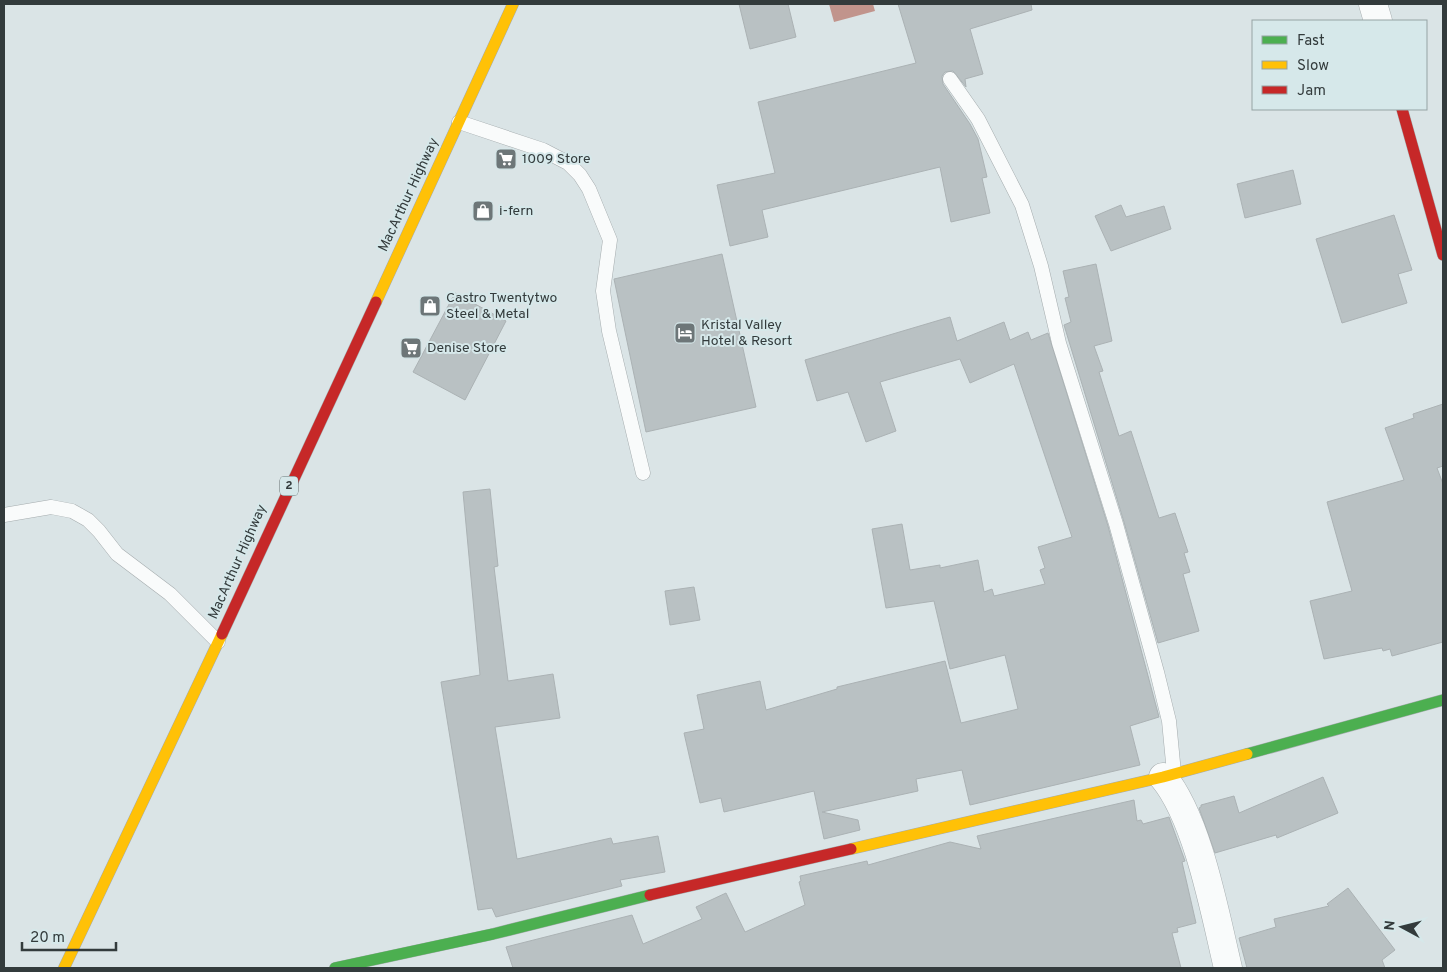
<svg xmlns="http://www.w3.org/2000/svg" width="1447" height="972" font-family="Overpass,sans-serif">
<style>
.water{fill:#c1948c}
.building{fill:#b9c1c3;stroke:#abb2b4}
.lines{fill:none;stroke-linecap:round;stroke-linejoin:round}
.lane-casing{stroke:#a5acae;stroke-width:15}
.street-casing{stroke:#a5acae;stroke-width:29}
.fast-casing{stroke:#a5acae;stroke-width:12}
.slow-casing{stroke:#a5acae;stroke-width:12}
.jam-casing{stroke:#a5acae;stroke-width:12}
.lane{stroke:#f9fbfb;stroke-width:14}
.street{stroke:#f9fbfb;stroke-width:28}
.fast{stroke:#4caf50;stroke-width:11}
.slow{stroke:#ffc107;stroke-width:11}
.jam{stroke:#c62828;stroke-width:11}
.labels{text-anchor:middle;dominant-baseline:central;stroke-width:4;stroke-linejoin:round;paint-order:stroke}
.shield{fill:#d6e8ea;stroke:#646f70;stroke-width:1}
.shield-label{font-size:12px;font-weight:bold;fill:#333b3c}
.poi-label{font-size:14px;fill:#333b3c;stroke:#d6e8ea;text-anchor:start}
.street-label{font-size:14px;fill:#333b3c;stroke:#d6e8ea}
</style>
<rect width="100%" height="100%" fill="#dae4e6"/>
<path class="water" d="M829,4H873L875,11L834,22Z"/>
<path class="building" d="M739,4H788L796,37L750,49Z
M898,4H1031L1032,10L970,29L983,74L965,79L966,87L953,71L945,72L942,76L943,84L970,124L978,139L987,177L982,178L990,213L951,222L940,167L762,210L768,237L730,246L717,185L775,173L758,102L916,63Z
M1293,170L1301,204L1245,218L1237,184Z
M1121,205L1126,217L1164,206L1171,229L1111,251L1095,216Z
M1394,215L1412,270L1398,274L1407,303L1342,323L1316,239Z
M722,254L756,407L646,432L614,279Z
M1096,264L1112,341L1094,346L1103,371L1099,372L1119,436L1131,431L1159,518L1175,513L1188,552L1184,553L1190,572L1183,574L1199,631L1158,643L1124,522L1064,325L1071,322L1065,298L1069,297L1063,271Z
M455,293L506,321L465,400L413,372Z
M950,317L957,341L1004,322L1010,340L1028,332L1031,340L1048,333L1108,526L1159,717L1130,726L1140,765L970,805L962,770L916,779L918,791L822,812L858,820L860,830L824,839L814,791L724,812L721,798L700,803L684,733L704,729L697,695L760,681L766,710L837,689V687L945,661L961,723L1018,709L1005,655L950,669L934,601L886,608L872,529L902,524L910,570L940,565V568L978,560L984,592L992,589L994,596L1045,584L1040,570L1045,568L1038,547L1072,537L1014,364L970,383L960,359L880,382L896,431L866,442L848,392L817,401L805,360Z
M1443,404V466L1437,468L1443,484V642L1392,656L1390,649L1383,651L1382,648L1324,659L1310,601L1352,591L1327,502L1404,480L1385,428L1414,418L1413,414Z
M490,489L498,566L494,567L508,681L553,674L560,718L495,727L517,859L611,838L613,844L658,836L665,872L620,880L622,886L496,917L492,908L478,910L441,682L480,675L463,492Z
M694,587L700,620L670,625L665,591Z
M1323,777L1338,813L1277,838L1276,835L1215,853L1199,808L1201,807V805L1234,796L1239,813Z
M1134,800L1137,821L1141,820L1143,824L1169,817L1185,861L1182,862L1196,923L1177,928L1178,932L1172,933L1181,968H513L506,947L632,915L643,944L702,919L696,907L726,893L745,932L805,905L799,882L801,881L800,876L867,861L868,865L950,842L981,849L977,836Z
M1348,888L1395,950L1382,960L1385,968H1247L1239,938L1276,927L1274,919L1329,906L1327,904Z"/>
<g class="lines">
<g class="lane-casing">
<path id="lane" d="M950,79L978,119L1022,205L1041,266L1059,343L1116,524L1157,672L1169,721L1174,773
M459,122L543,150L568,163L580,175L589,189L610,240L603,291L609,331L643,473
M4,515L51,507L72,511L88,520L99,531L117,554L170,594L218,642"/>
</g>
<g class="street-casing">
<path id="street" d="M1373,4L1378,21
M1163,777C1198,819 1215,914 1228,968"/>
</g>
<g class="fast-casing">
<path id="fast" d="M1247,754L1443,700
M335,968L493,934L650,895"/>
</g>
<g class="slow-casing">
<path id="slow" d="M376,302L513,4
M851,849L1163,777L1247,754
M64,968L222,634"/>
</g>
<g class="jam-casing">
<path id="jam" d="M1402,109L1443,255
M222,634L376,302
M650,895L851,849"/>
</g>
<use href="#lane" class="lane"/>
<use href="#street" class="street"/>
<use href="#fast" class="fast"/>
<use href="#slow" class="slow"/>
<use href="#jam" class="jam"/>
</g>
<defs>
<g id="supermarket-square" transform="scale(1.125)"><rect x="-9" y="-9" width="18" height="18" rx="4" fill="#6d7678" stroke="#d6e8ea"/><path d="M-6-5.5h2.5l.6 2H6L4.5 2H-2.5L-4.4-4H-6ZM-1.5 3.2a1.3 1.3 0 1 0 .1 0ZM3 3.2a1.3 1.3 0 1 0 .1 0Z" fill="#fff"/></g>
<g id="shop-square" transform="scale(1.125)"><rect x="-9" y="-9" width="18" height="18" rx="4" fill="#6d7678" stroke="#d6e8ea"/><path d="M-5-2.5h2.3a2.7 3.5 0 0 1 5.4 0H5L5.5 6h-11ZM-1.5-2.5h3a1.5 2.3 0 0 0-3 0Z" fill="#fff"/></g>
<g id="hotel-square" transform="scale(1.125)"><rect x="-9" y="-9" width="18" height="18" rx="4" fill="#6d7678" stroke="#d6e8ea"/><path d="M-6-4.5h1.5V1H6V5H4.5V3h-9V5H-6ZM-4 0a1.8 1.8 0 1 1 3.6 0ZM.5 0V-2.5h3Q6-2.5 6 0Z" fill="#fff"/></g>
</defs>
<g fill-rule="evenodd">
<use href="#supermarket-square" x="506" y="159"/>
<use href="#shop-square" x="483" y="211"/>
<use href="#shop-square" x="430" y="306"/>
<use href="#hotel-square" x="685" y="333"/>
<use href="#supermarket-square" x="411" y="348"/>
</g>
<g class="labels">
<rect class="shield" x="280" y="476.5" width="18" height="19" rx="4"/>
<g class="shield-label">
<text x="289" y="486">2</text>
</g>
<g class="poi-label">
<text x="522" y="159">1009 Store</text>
<text x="499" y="211">i-fern</text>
<text x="446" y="298">Castro Twentytwo<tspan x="446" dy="16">Steel &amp; Metal</tspan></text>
<text x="701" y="325">Kristal Valley<tspan x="701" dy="16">Hotel &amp; Resort</tspan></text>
<text x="427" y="348">Denise Store</text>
</g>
<g class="street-label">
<text transform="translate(409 195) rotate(-65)">MacArthur Highway</text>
<text transform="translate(238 562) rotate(-66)">MacArthur Highway</text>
</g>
</g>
<rect width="1447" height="972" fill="none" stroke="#333b3c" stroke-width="10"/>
<rect x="1252" y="20" width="175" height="90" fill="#d6e8ea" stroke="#95a3a4"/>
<rect x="1262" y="36" width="25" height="8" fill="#4caf50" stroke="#95a3a4"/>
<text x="1297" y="45" font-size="15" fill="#333b3c">Fast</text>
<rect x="1262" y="61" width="25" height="8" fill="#ffc107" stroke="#95a3a4"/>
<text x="1297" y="70" font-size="15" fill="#333b3c">Slow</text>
<rect x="1262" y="86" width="25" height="8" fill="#c62828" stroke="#95a3a4"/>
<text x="1297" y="95" font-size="15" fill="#333b3c">Jam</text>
<g transform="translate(1402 927) rotate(277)" stroke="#d6e8ea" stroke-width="4" paint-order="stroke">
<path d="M0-4L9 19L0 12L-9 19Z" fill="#333b3c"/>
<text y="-8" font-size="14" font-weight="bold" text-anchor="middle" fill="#333b3c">N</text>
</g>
<path d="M22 942v8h94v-8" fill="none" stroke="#333b3c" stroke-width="2.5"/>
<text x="30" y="942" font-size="15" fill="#333b3c" stroke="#d6e8ea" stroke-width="4" paint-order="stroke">20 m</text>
</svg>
